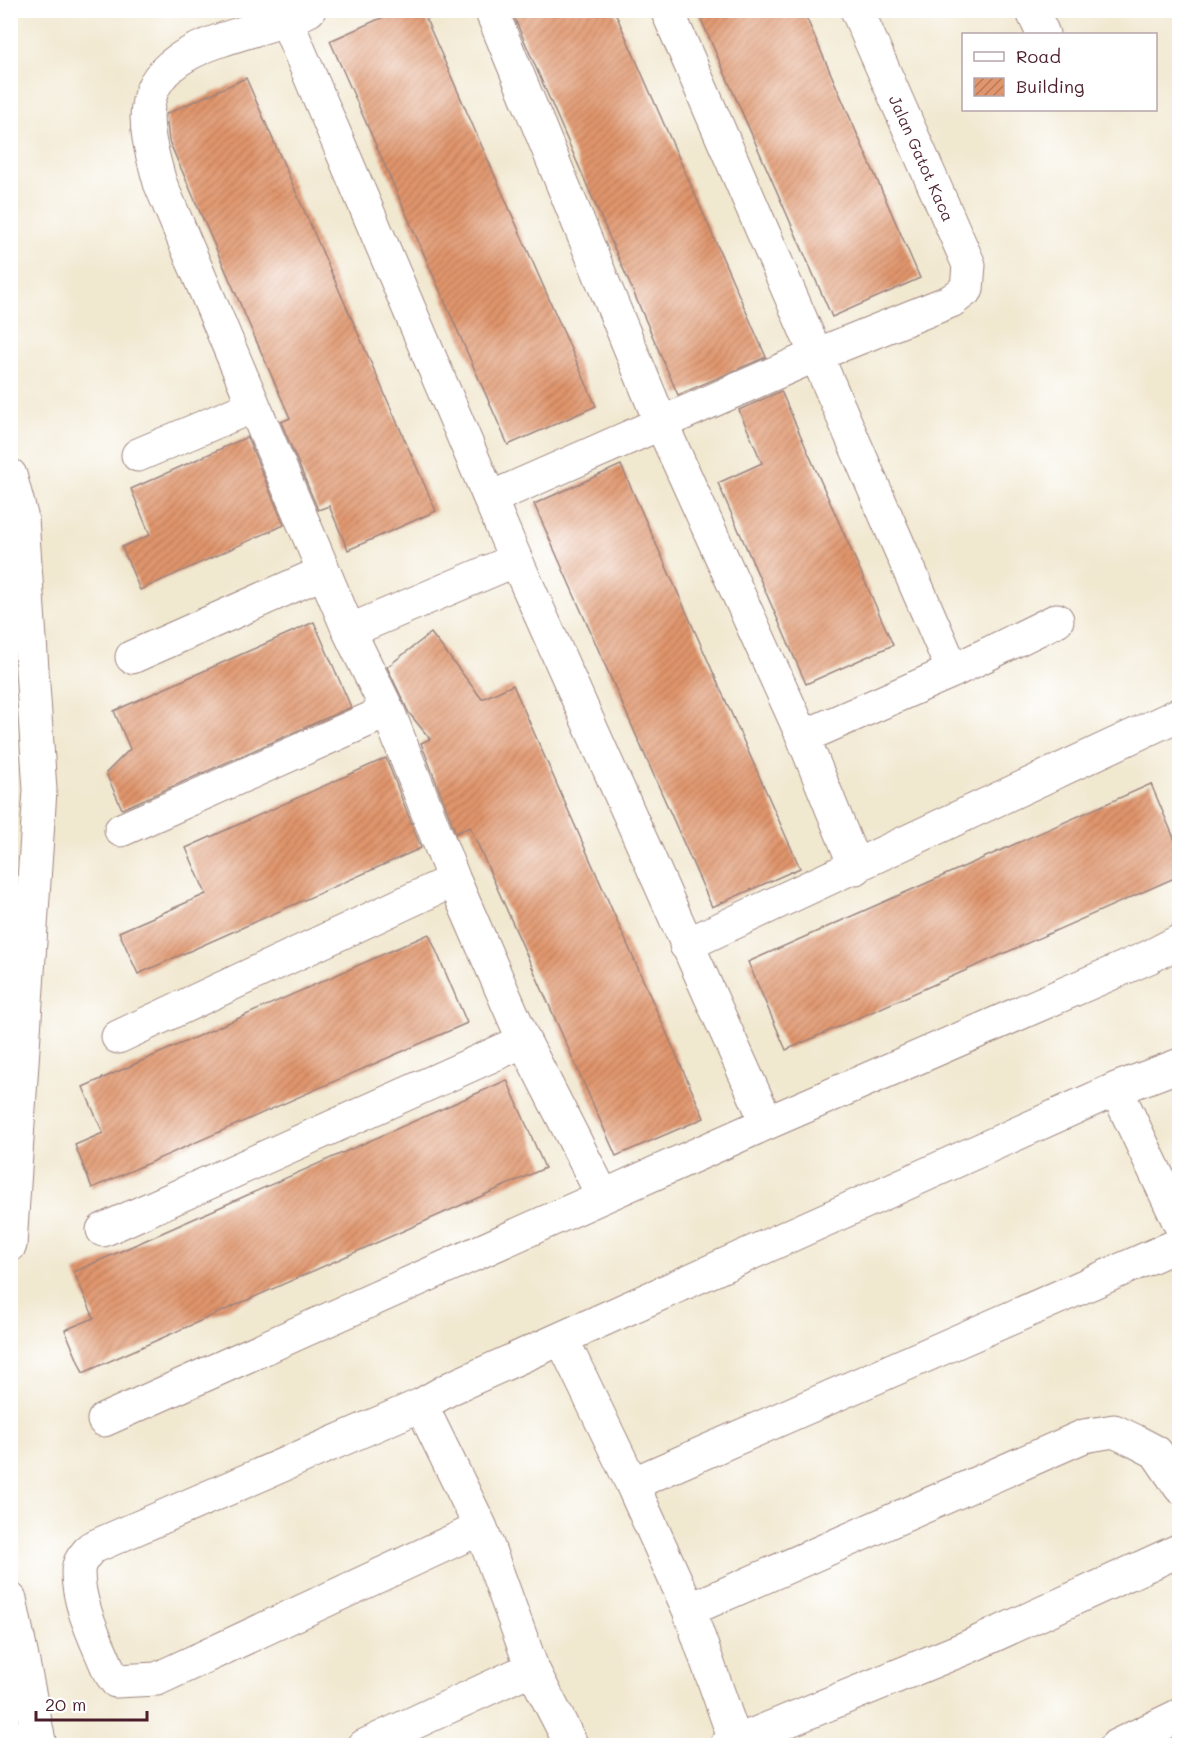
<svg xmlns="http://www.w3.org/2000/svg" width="1190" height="1756" font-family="Mali,sans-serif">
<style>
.building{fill:url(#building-hatch)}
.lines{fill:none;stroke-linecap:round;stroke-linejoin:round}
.minor-casing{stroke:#9e847e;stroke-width:35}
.minor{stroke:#fff;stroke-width:33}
.labels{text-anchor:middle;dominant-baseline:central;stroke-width:4.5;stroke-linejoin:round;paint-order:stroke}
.street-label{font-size:16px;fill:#4a1f2b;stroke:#fff}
</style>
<defs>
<pattern id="building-hatch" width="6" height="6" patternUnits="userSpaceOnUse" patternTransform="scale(1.5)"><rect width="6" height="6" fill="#e0956c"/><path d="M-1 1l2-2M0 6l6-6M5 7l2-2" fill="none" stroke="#b87959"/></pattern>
</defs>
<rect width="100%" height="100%" fill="#fff"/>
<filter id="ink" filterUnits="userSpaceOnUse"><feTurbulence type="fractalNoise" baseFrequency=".0167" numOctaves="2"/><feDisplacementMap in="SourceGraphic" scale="12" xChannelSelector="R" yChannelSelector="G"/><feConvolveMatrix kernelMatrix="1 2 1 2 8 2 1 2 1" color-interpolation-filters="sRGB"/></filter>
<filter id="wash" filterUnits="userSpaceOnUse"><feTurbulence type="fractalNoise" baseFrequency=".008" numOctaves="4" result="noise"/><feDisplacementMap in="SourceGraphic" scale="24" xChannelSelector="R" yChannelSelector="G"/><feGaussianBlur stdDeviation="1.35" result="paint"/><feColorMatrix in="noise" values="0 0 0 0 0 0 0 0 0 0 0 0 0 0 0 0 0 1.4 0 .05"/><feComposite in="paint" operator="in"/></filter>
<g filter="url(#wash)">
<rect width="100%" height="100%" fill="#f1e8d0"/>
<g id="blocks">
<path class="building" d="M399,10H422L596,406L508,445L330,41Z
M511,10H614L766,357L678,395Z
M697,10H803L920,278L832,317Z
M246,78L436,511L348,550L329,506L318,510L281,422L290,418L169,141L166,114Z
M781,391L893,645L806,684L718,483L762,463L739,410Z
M247,437L284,525L140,590L122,547L150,535L131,489Z
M621,465L800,868L712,907L534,504Z
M314,622L351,707L122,809L106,773L130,749L114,711Z
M431,633L482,699L513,685L704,1118L616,1156L470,827L456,833L421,743L430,739L409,713L387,667Z
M386,758L421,848L138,974L119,932L206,894L186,848Z
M1151,784L1179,850V876L786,1050L748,962Z
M429,934L467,1023L92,1188L75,1145L103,1133L83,1087Z
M507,1080L545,1168L83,1373L65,1330L94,1318L74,1272Z"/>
</g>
</g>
<g filter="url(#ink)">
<use href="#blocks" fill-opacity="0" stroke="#9e847e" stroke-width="1.5"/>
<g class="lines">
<g class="minor-casing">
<path id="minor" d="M309,10C259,36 156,40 148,106C144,130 154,160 160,183L349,631L388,711L454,880L524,1041L603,1196
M491,10L661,423L803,737L856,868
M667,10L953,671
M1032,10L1043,34
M287,22L516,560L767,1123
M138,455L253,406
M10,475L22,519L40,790L10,1245
M491,498L816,355L951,301L967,289L969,265L857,10
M349,631L516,560
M132,657L324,572
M803,737L953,671L1057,620
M121,830L388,711
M686,945L1180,714
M118,1037L454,880
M1116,1089L1180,1224
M103,1230L524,1041
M562,1339L632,1484L689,1610L737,1746
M421,1405L91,1548C85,1555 78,1562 78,1572C78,1606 97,1641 109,1671L116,1681L157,1679L481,1528
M104,1420L767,1123L1149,957L1180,941
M632,1484L1180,1244
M10,1599L40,1746
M689,1610L1084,1436L1114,1431L1135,1441L1156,1452L1180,1487
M10,1739L37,1735
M364,1746L532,1668
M572,1746L532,1668L481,1528L421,1405L451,1388L1116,1089L1180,1065
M726,1746L968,1647L1180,1550
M1116,1746L1180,1715"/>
</g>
<use href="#minor" class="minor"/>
</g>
</g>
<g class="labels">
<g class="street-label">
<text transform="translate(922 158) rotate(66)">Jalan Gatot Kaca</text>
</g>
</g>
<rect width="1190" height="1756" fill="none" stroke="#fff" stroke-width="36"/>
<rect x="962" y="33" width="195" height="78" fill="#ffffff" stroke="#b7a5aa" stroke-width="1.5"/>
<rect x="974" y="52" width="30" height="9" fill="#ffffff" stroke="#b7a5aa" stroke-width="1.5"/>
<text x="1016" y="63" font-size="18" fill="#4a1f2b">Road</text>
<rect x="974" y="78" width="30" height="18" fill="url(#building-hatch)" stroke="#b7a5aa" stroke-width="1.5"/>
<text x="1016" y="93" font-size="18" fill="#4a1f2b">Building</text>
<path d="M36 1711v9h111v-9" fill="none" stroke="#4a1f2b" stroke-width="3"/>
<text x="45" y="1711" font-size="18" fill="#4a1f2b" stroke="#ffffff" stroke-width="4.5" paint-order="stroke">20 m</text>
</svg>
